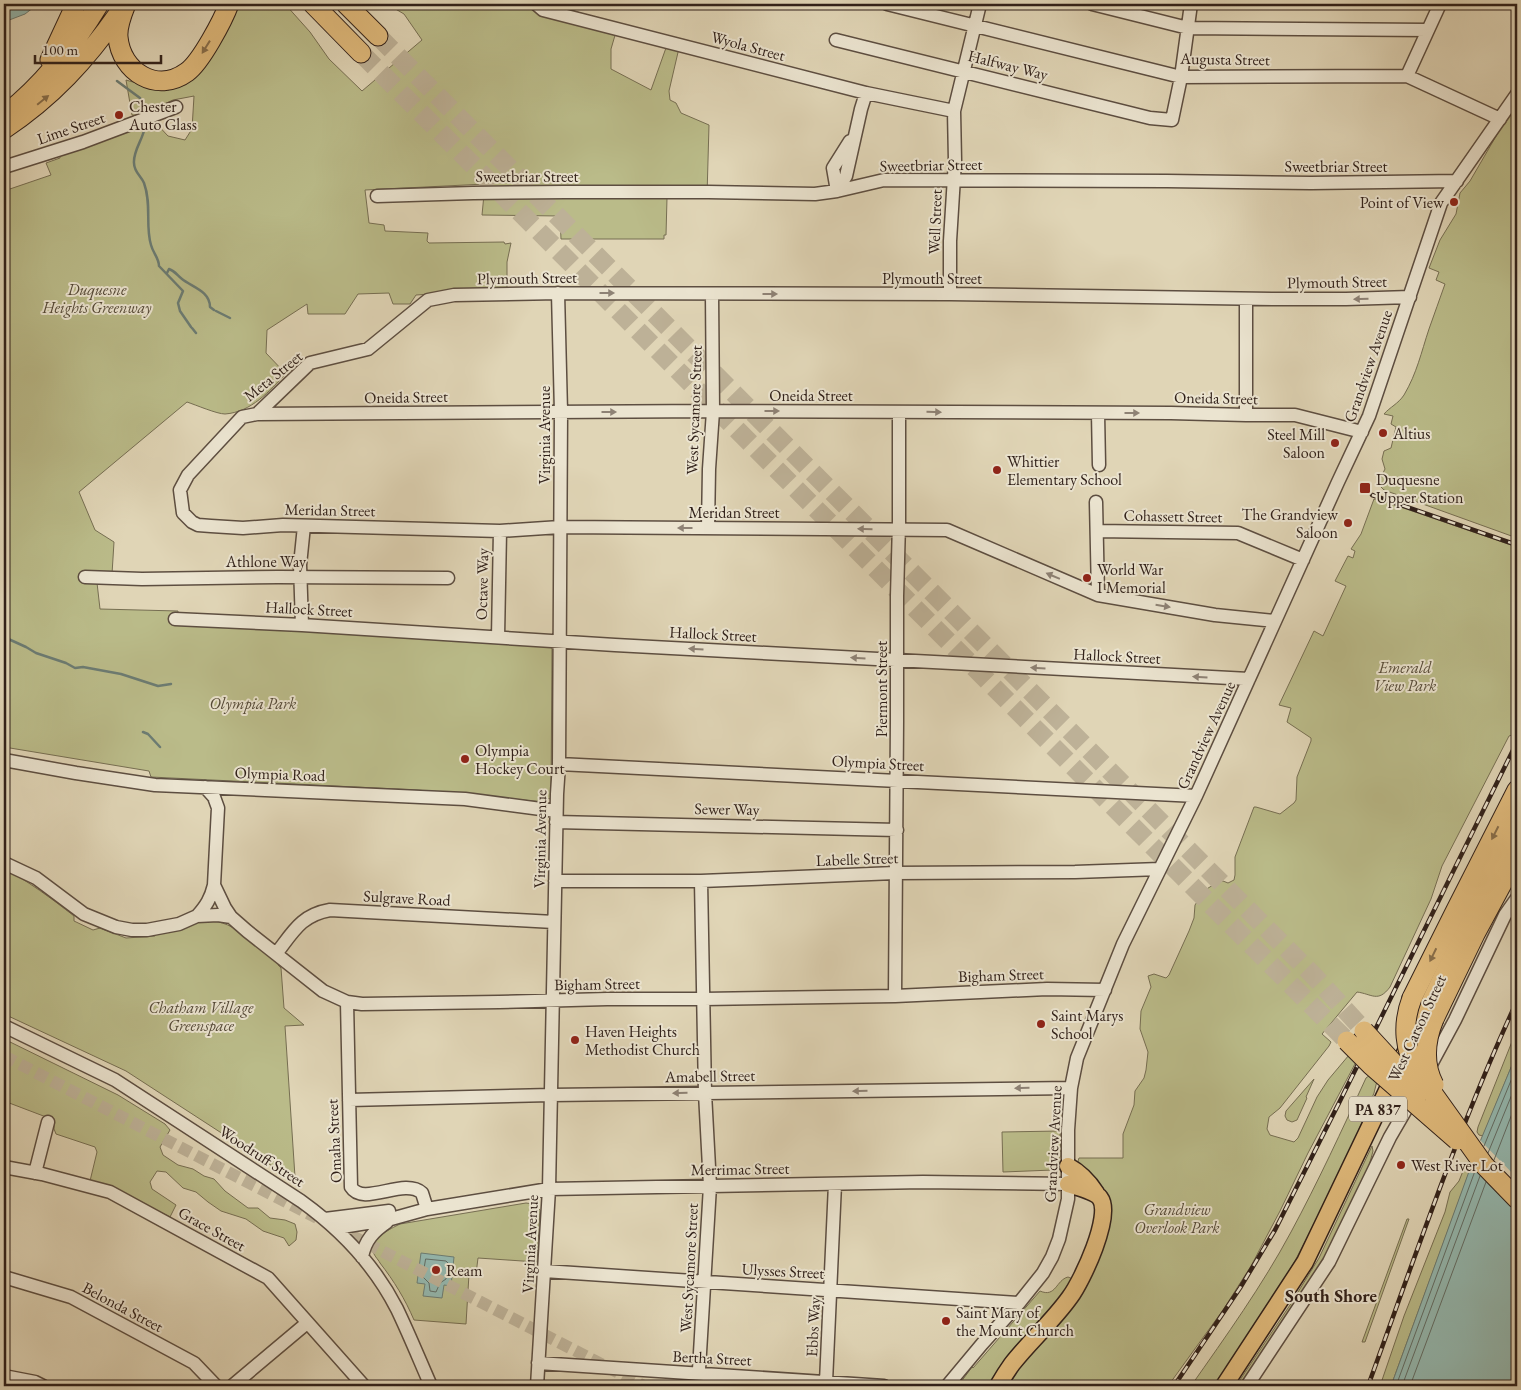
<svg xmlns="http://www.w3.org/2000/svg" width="1521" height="1390" font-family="'EB Garamond',serif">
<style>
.green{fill:#babb89;stroke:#766e52}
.water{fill:#94b8af;stroke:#6c7c73}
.pier{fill:#e0d5b6}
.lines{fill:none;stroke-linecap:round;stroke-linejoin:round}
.shore{stroke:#626c64;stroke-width:1}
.stream{stroke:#6c7c73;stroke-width:2.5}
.minor-tunnel{stroke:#bdb197;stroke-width:12;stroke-dasharray:12 6;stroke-linecap:butt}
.highway-tunnel{stroke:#bdb197;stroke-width:19;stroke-dasharray:19 9;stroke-linecap:butt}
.minor-casing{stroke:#5d4e41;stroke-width:15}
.major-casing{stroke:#31211a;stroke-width:19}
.highway-casing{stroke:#31211a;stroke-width:21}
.minor{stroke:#ebe4d0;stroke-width:12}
.major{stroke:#e0ba7b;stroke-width:16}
.highway{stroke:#e0ba7b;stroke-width:19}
.rail-casing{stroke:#31211a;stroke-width:4.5}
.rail{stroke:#ebe4d0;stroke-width:2.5;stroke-dasharray:8;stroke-linecap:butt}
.highway-bridge-casing{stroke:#31211a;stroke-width:21;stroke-linecap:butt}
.highway-bridge{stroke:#e0ba7b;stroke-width:19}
.oneway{fill:#886e4a}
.oneway2{fill:#8e8275}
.poi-dot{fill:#8f2418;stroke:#ebe4d0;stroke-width:2}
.labels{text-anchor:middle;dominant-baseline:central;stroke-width:4;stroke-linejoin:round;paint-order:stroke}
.shield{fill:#ebe4d0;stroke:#695c51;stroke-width:1}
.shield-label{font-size:15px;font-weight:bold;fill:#31211a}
.street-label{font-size:16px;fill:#31211a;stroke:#ebe4d0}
.poi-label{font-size:16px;fill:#31211a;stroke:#ebe4d0;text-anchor:start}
.park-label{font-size:16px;font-style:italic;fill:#534836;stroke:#ebe4d0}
.neighbourhood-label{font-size:18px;font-weight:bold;fill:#31211a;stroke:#ebe4d0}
</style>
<rect width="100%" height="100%" fill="#e0d5b6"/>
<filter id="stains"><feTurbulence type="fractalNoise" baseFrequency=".004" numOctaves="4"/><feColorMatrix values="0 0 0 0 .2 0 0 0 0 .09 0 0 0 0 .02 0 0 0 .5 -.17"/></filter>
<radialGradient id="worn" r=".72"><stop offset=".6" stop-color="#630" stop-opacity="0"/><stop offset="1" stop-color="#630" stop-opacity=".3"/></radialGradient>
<path class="green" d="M239,4H285L310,32L329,59L362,91L422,40L404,14L387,4H566L565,8L618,25L611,49V69L651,90L667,45L679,48L669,91L670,100L676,103L681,113L709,125L707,196L667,198L666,235H664V239H561L560,216L482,215L485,184L365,190L369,223L384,225L385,231L428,233L427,241L429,243L504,242L505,244L511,243L507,262V289L416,295L410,304H393L389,293L358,294L345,314H308L307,304L267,330L266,353L286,374C269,391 252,412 225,414C217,414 196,405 187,402L79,492L95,530L114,542L112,574H96L100,609L178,611V623L552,647L551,799L545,798L544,802L417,790L151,777L149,771L4,747V191L51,175L46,163L60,158V155L154,121L168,136L185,140L192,129L194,96L173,100L138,116L132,115L126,80L157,89L168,90L183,85L198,74Z
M1517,100V538L1384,490L1379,485V481L1385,469L1382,459L1384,451L1391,448L1396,427L1391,424L1393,416L1384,414C1390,407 1398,404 1404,395C1417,373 1421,353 1429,329C1434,314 1440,299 1445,284L1436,280L1439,272L1429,268L1440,240L1456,214L1460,193L1470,181Z
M1374,499L1382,502L1383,501L1517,547V725L1512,735L1509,736L1442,866L1431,899L1390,987C1378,1003 1372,994 1357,992L1322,1034L1331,1042L1329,1046L1280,1108L1269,1117L1267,1129L1270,1135L1294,1142L1298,1138L1317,1097L1328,1080L1349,1055L1356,1062L1308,1153L1280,1211L1251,1266L1223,1310L1168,1386H958L972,1367L973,1368L1040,1291C1056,1298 1056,1280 1068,1277L1073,1279L1106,1236L1078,1161L1079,1158H1123V1134L1134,1105L1135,1091L1144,1078L1146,1070L1148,1052L1140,1029L1141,1011L1151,987L1148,976L1154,974L1166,978L1169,975L1189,931L1194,918L1195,905L1205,890L1218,882L1223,881L1228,883L1234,880L1235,875V857L1254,807H1256L1280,814L1294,803L1296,800L1297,777L1311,741V738L1287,722L1291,708L1279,705L1314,631L1323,636L1346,586L1335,581L1348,556L1353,558L1355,551L1351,549L1361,534Z
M4,868C29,882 51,898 74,916V921L93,930L100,928L126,938L155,936V933C170,929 185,923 200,921C231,916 256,945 279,963L278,965L281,968L284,1008L304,1025L285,1026L295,1177L286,1171L283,1173L126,1071L4,1014Z
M1517,1029V1053L1483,1136L1479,1135L1477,1132L1478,1127Z
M4,1039L118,1095L165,1124L170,1130L160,1147L163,1155L178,1165L193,1169L204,1176L214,1179L225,1191L248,1208H258L270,1218L285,1220L295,1224L297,1232L296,1240L289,1246L284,1238L263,1231L246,1219L221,1211L208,1202L196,1192L183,1188L166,1172L157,1171L150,1182L152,1189L176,1205L170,1217L131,1197L90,1181L97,1152L95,1147L56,1134L54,1129V1120L4,1101Z
M1370,1075L1377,1081L1374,1093L1348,1156L1295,1261L1248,1338L1213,1386H1191C1226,1336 1262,1286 1291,1232C1318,1182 1342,1130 1366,1078Z
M1314,1079L1306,1097L1307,1098L1297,1120L1292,1122L1287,1120L1285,1116L1286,1111Z
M1060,1131C1060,1144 1064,1161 1053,1170L1003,1172L1002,1132Z
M1372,1146L1373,1151L1366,1177L1322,1262L1241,1386H1236L1290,1305L1319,1258Z
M1467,1170L1469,1173L1391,1386H1380L1404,1316L1445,1212L1450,1192L1459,1181L1463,1171Z
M526,1203L534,1204L540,1210L537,1262L478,1258L476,1274H469L466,1324L414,1320C405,1299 394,1281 380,1263C378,1259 373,1255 373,1250C373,1237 390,1229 400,1224Z
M1407,1219H1409L1365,1342H1362Z"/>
<path class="water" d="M17,4H38L25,14L4,22V11Z
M1517,1053V1386H1391L1479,1144Z
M421,1253L454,1257L451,1286L444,1285L442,1298L423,1296L425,1284L417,1283Z"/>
<path class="pier" d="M1479,1139L1517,1178V1213L1470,1164Z"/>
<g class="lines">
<path class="shore" d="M1484,1146L1517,1066
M1488,1153L1517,1082
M1494,1160L1517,1101
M426,1259L446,1261L448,1263L446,1279L440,1283L436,1292L430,1291L429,1283L423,1277Z
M1396,1386L1475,1171
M1402,1386L1480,1176
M1410,1386L1486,1182"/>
<path class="stream" d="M117,81L140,98L144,114
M145,126C144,138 133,150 134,163C134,172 141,176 144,183C152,205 145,225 151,245C153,253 159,258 159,266L183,291L178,303L180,311L191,327
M167,273L169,269C175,271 177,275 182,279C192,287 210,291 210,307L214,310
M216,311L230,318
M192,328L196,333
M4,637L26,647L36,653L66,663L75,668L83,667L121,674L158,686L171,684
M143,732L148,734L160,747"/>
<path class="minor-tunnel" d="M4,1056L317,1218
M335,1227L644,1386"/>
<path class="highway-tunnel" d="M378,36L1313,975L1360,1026
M361,53L1347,1041"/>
<g class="minor-casing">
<path id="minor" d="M536,4L543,10L866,93L954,111
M887,4L1181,77L1407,76L1500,119
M1092,4L1188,28L1428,30
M836,40L1150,118L1172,120L1181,77L1191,4
M1407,76L1440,4
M4,167L83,142L176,107
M837,191L846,176L861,109L866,93
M837,191L833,168L850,141
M377,196L473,193L565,192H708L815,194L837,191L884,180L1167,181L1311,183L1457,181
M950,294V241L955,161L954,111L980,4
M1098,413L1099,465
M257,414L713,411L1171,413L1246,415H1295L1362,432
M1246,415V299
M1096,502L1098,595
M708,528L709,469L713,411L712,294
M1097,531L1238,533L1303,560
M85,577L142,579L278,577L448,578
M175,619L302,625L615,645L1249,679
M1275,621L1215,615L1098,595L947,530L560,527L500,531L283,525L243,528L211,526L198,525L192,522L183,513L180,490L188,475L242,417L257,414L310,363L368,349L428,300L454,295L558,293L950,294L1275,299H1346L1410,297
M302,625L300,565L304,526
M498,637L500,531
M4,760L76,773L155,785L465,799L556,811
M559,764L1196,796
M205,787L214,797L218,808L214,885L225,908L231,917L247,931L323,991L347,1002L362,1004L499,1002L607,999H704L895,996L1047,989L1105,990
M556,822L897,830
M4,863L36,878L84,914L116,927L132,930H147L179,924L197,916L218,915L231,917
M555,881H701L895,873L1075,872L1160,869
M197,916C206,906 211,898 214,885
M276,954C293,932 301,915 330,910L554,922
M895,996L897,721V596L899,523V412
M347,1002L351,1187C363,1207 404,1177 422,1193L427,1209
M4,1026L115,1080L301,1201C340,1229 375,1266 397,1309C409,1334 420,1361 431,1386
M1428,1070L1455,1020L1505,915L1517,898
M349,1100L551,1095L1071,1088
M4,1167L42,1174L110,1192L268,1278L364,1386
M35,1173L48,1122
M325,1219L389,1211
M336,1228L391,1219L427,1209L549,1189L923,1182L1068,1184
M362,1257C365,1240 374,1231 387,1222
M544,1271L1019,1303
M4,1277L71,1297L194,1363L216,1386
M538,1363L884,1386
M4,1376L35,1382L43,1386
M826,1382L835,1184
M232,1386L307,1323
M537,1386L549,1189L557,794L559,764L561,412L558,293
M698,1386L710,1186L705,1093L701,881
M947,1386L982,1344L1019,1303L1043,1273L1052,1257L1059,1239L1068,1199V1130L1071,1088L1077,1058L1123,944L1196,796L1338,482L1369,416L1441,203L1517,94
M1247,1386L1329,1262L1390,1137L1415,1094"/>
</g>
<g class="major-casing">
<path id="major" d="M1068,1166C1079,1172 1089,1182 1096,1193
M998,1386C1002,1379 1007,1371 1012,1364C1030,1341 1053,1321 1070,1297C1082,1281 1113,1215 1100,1198C1095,1191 1076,1187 1068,1184
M1224,1386L1305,1262L1452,955L1517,824"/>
</g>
<g class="highway-casing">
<path id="highway" d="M126,4C122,14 117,26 118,37C121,72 157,94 187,72C201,62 223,20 229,4
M313,4L361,53
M346,4L378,36
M50,60L76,4
M7,113C45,83 74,45 99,4
M4,129C52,97 86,60 119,13
M1412,998L1455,912L1517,790
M1434,1019L1475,934L1517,856
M1484,1165L1517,1199"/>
</g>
<use href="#minor" class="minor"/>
<use href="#major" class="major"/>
<use href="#highway" class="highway"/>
<g class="rail-casing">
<path id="rail" d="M1372,495L1517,545
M1174,1386L1240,1288L1275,1230L1339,1103L1517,742
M1368,1386C1415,1257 1459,1126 1517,1001"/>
</g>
<use href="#rail" class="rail"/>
<g class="highway-bridge-casing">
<path id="highway-bridge" d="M1412,998C1402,1024 1404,1051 1419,1074L1484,1165
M1434,1019C1425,1041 1423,1064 1434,1085
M1364,1031L1420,1092
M1347,1041L1371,1065L1457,1140"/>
</g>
<use href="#highway-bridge" class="highway-bridge"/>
</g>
<defs><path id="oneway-solid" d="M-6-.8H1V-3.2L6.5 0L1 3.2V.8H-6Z" transform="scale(1.25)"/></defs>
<g class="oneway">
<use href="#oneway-solid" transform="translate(206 47) rotate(122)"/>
<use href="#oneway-solid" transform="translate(43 100) rotate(-39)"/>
<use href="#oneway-solid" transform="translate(1495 833) rotate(117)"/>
<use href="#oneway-solid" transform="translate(1433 955) rotate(116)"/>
</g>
<g class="oneway2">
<use href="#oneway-solid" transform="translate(607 293)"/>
<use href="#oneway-solid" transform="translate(770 294)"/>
<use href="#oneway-solid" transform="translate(1361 299) rotate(178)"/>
<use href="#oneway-solid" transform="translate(772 411)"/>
<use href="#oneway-solid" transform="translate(609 412)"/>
<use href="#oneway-solid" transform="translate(934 412) rotate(1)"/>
<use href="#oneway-solid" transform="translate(1132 413)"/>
<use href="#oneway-solid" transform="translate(685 528) rotate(180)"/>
<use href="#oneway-solid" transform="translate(865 529) rotate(-179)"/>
<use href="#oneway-solid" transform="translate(1053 576) rotate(-157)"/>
<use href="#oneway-solid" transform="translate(1163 606) rotate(9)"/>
<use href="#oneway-solid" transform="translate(696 649) rotate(-177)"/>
<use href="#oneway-solid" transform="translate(858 658) rotate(-177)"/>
<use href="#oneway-solid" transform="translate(1038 668) rotate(-177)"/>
<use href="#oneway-solid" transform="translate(1200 677) rotate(-177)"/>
<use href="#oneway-solid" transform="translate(1022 1088) rotate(179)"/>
<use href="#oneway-solid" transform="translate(860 1091) rotate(179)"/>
<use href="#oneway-solid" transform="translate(680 1093) rotate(179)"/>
</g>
<g class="poi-dot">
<circle cx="119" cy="115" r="5"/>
<circle cx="1454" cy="202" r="5"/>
<circle cx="1383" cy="433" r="5"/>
<circle cx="1335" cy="443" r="5"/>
<circle cx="997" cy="470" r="5"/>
<rect x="1359" y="482" width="12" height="12" rx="2.5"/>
<circle cx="1348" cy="523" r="5"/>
<circle cx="1087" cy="578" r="5"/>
<circle cx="465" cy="759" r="5"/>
<circle cx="1041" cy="1024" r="5"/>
<circle cx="575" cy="1040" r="5"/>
<circle cx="1401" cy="1165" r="5"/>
<circle cx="436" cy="1270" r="5"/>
<circle cx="946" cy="1321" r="5"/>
</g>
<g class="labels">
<rect class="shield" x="1349" y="1096.5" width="58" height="25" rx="4"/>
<g class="shield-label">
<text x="1378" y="1109">PA 837</text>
</g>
<g class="street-label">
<text transform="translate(748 46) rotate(15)">Wyola Street</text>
<text transform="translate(1225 59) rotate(1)">Augusta Street</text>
<text transform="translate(1008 65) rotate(14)">Halfway Way</text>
<text transform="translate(71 128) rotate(-19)">Lime Street</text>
<text transform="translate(931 165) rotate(-1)">Sweetbriar Street</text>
<text x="1336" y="166">Sweetbriar Street</text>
<text x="527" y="176">Sweetbriar Street</text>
<text transform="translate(935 222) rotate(-88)">Well Street</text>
<text transform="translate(527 278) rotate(-1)">Plymouth Street</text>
<text x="932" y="278">Plymouth Street</text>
<text transform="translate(1337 282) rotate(-1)">Plymouth Street</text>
<text transform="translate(1368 366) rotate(-71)">Grandview Avenue</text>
<text transform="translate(273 376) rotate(-39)">Meta Street</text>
<text x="811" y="395">Oneida Street</text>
<text transform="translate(406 397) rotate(-1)">Oneida Street</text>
<text transform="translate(1216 398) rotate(1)">Oneida Street</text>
<text transform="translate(694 410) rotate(-88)">West Sycamore Street</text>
<text transform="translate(544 435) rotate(-90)">Virginia Avenue</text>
<text transform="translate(330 510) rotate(1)">Meridan Street</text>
<text x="734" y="512">Meridan Street</text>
<text transform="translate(1173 516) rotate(1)">Cohassett Street</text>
<text x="266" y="561">Athlone Way</text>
<text transform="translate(482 584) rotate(-89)">Octave Way</text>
<text transform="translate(309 609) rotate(3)">Hallock Street</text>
<text transform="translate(713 634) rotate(3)">Hallock Street</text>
<text transform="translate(1117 656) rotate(3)">Hallock Street</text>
<text transform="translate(881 689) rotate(-90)">Piermont Street</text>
<text transform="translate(1206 735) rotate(-65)">Grandview Avenue</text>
<text transform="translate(878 763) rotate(3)">Olympia Street</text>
<text transform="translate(280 774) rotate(2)">Olympia Road</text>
<text transform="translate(727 809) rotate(1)">Sewer Way</text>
<text transform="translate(540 839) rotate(-89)">Virginia Avenue</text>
<text transform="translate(857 859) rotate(-2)">Labelle Street</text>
<text transform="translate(407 898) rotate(3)">Sulgrave Road</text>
<text transform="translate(1001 975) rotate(-2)">Bigham Street</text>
<text transform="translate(597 984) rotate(-1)">Bigham Street</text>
<text transform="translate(1417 1028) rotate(-65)">West Carson Street</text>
<text transform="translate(710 1076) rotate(-1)">Amabell Street</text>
<text transform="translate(334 1141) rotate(-93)">Omaha Street</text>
<text transform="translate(1053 1144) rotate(-87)">Grandview Avenue</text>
<text transform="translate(262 1156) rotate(33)">Woodruff Street</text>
<text transform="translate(740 1169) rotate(-1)">Merrimac Street</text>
<text transform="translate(212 1229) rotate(29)">Grace Street</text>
<text transform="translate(530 1244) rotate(-87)">Virginia Avenue</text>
<text transform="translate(689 1268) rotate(-87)">West Sycamore Street</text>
<text transform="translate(783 1271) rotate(3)">Ulysses Street</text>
<text transform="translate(123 1307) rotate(28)">Belonda Street</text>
<text transform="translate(813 1327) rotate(-87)">Ebbs Way</text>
<text transform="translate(712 1358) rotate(3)">Bertha Street</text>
</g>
<g class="poi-label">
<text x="129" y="106">Chester<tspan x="129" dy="18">Auto Glass</tspan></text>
<text x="1444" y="202" text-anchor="end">Point of View</text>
<text x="1393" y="433">Altius</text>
<text x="1325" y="434" text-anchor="end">Steel Mill<tspan x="1325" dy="18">Saloon</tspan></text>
<text x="1007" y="461">Whittier<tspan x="1007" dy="18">Elementary School</tspan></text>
<text x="1376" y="479">Duquesne<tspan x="1376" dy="18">Upper Station</tspan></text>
<text x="1338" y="514" text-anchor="end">The Grandview<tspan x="1338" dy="18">Saloon</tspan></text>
<text x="1097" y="569">World War<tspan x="1097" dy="18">I Memorial</tspan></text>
<text x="475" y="750">Olympia<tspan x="475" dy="18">Hockey Court</tspan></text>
<text x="1051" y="1015">Saint Marys<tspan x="1051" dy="18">School</tspan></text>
<text x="585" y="1031">Haven Heights<tspan x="585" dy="18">Methodist Church</tspan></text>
<text x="1411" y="1165">West River Lot</text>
<text x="446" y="1270">Ream</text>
<text x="956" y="1312">Saint Mary of<tspan x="956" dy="18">the Mount Church</tspan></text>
</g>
<g class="park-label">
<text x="97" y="289">Duquesne<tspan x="97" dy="18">Heights Greenway</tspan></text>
<text x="1405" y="667">Emerald<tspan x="1405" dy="18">View Park</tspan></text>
<text x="253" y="703">Olympia Park</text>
<text x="201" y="1007">Chatham Village<tspan x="201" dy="18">Greenspace</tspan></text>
<text x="1177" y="1209">Grandview<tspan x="1177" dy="18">Overlook Park</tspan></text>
</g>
<g class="neighbourhood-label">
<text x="1331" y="1295">South Shore</text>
</g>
</g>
<rect width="1521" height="1390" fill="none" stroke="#e0d5b6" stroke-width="20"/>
<rect x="5" y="5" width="1511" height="1380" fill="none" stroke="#31211a" stroke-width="2.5"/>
<rect x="10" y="10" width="1501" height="1370" fill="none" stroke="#31211a"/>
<path d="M35 55v8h126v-8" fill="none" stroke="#31211a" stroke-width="2.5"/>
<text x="42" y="55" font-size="15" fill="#31211a" stroke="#ebe4d0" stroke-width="4" paint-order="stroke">100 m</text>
<rect width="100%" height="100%" filter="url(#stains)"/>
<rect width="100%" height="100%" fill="url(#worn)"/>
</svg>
